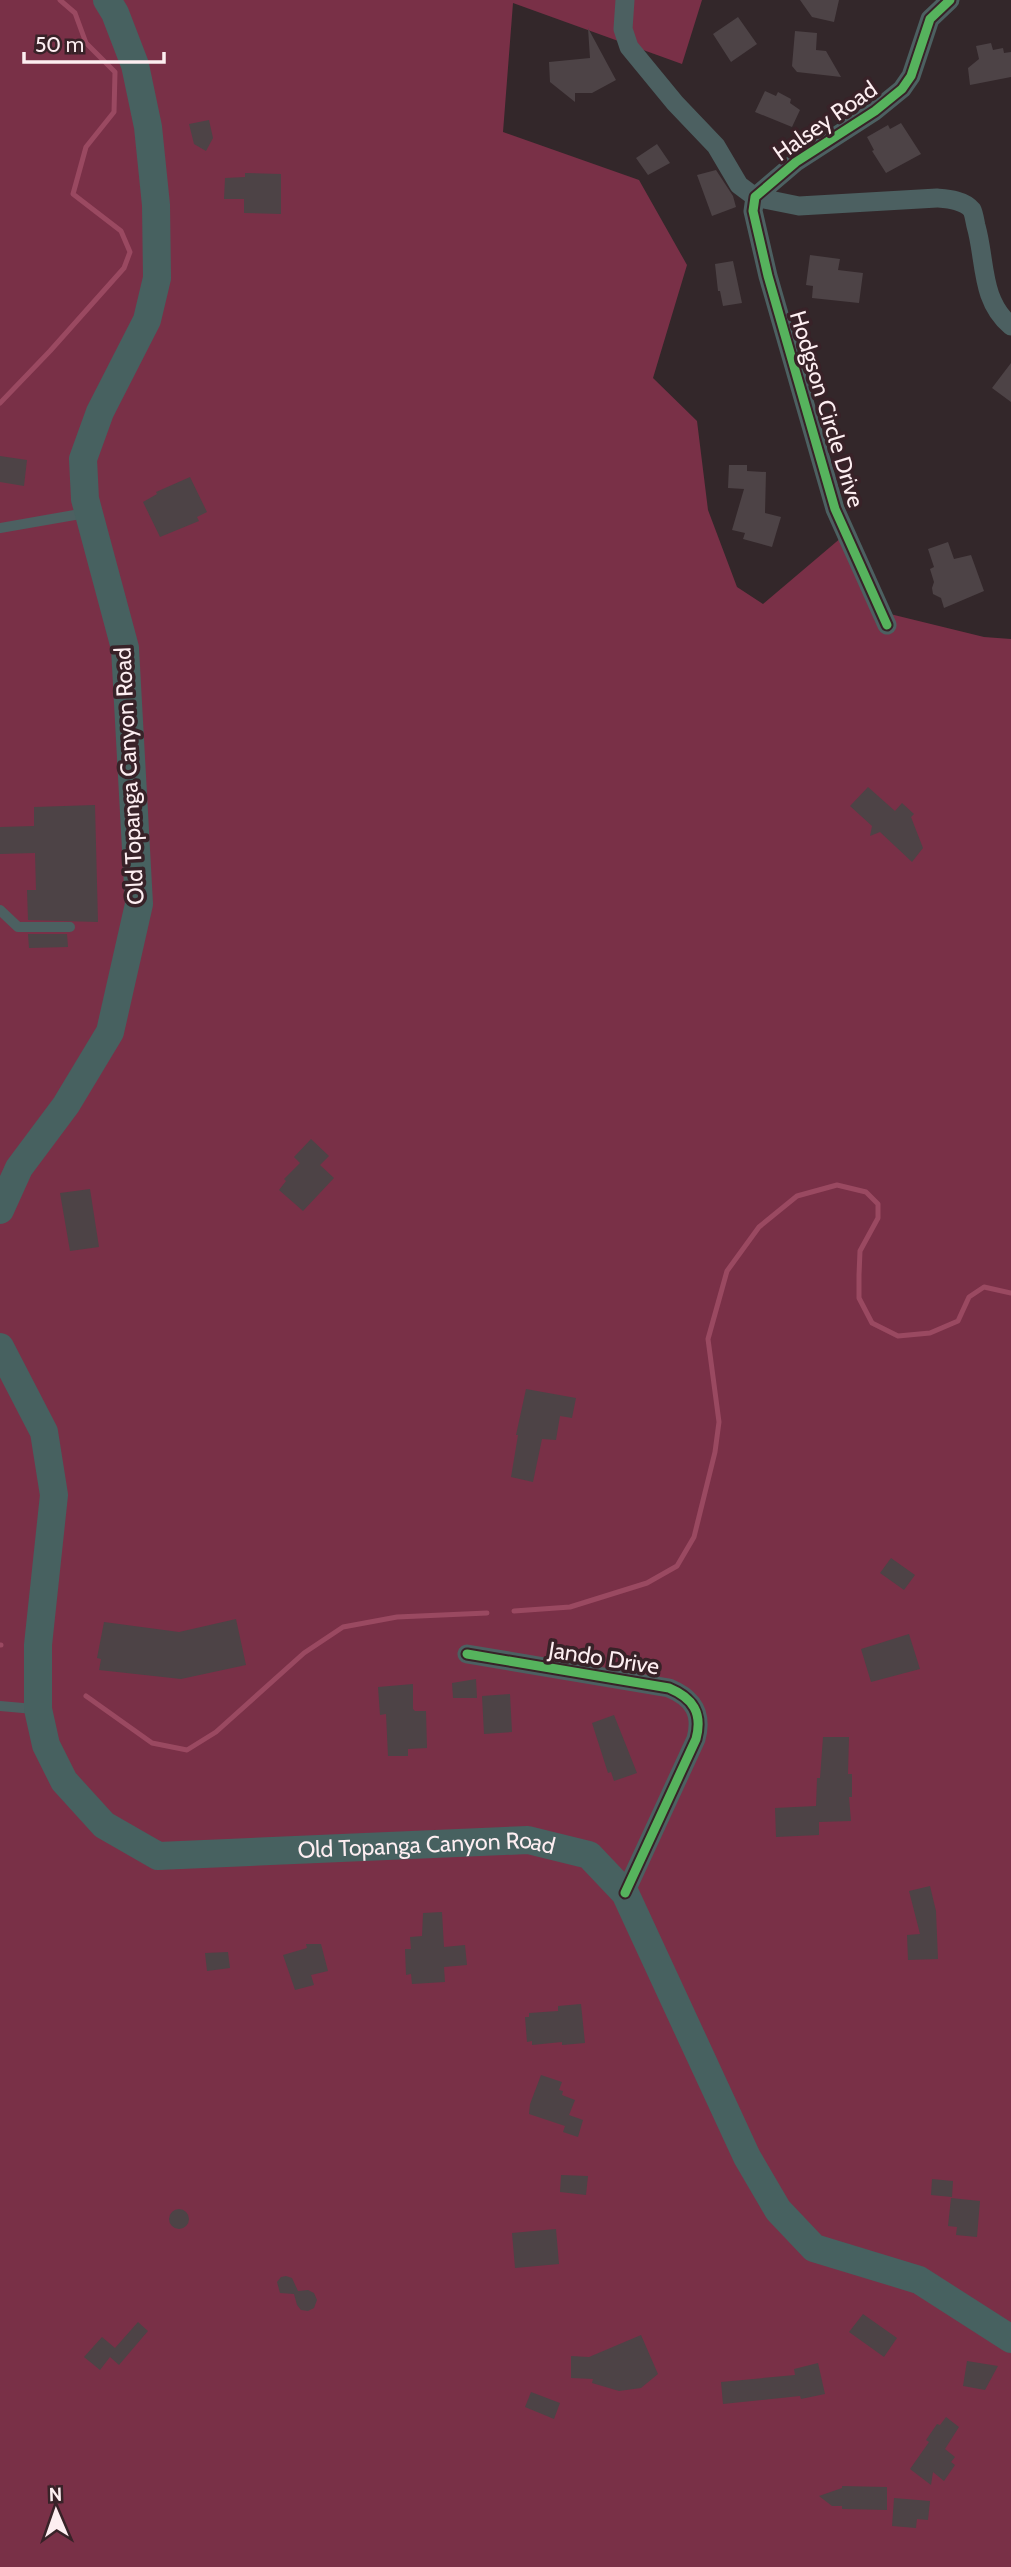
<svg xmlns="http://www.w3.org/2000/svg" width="1011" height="2567" font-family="Cabin,sans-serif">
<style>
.green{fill:#793047}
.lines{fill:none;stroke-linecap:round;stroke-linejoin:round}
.stream{stroke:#9a4961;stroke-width:5}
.building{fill:#4d4346}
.lane{stroke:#4c6061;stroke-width:10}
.street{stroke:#4c6061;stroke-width:19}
.secondary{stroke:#476160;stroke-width:28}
.cycleway-casing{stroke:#382228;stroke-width:13}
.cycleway{stroke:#56b35d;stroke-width:9}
.labels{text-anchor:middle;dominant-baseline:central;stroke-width:7;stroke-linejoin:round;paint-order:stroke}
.street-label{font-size:23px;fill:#fdeef1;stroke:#382228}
</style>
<rect width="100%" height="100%" fill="#33272a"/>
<path class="green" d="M0,0H702L682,64L513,3L503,132L639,180L687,265L653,378L697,421L708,510L737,587L763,604L842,537L886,613L984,637L1011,639V2567H0Z"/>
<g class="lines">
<path class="stream" d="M0,403L50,351L124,268L130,252L121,231L73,194L86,147L114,112L115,72L86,43L75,13L60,0
M514,1611L570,1607L647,1583L677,1566L694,1537L715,1452L719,1422L708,1339L727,1271L759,1227L797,1196L837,1185L866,1192L878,1204V1218L860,1251L859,1275V1298L872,1323L898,1336L930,1333L958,1321L969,1297L984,1287L1011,1293
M0,1645H1
M86,1696L152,1743L187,1750L216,1732L304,1653L343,1627L397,1617L487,1613"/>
</g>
<path class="building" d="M800,0H839L834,22L812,17Z
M738,17L757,44L731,62L713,34Z
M588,28L616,80L592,93H575V102L550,82L549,62L590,58Z
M795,31L817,33L816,50L826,51L841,77L797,72L792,66Z
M991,43L993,50L1003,48L1004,53L1011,52V77L970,85L968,68L979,59L976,46Z
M765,91L776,96L778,92L791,99L790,103L800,110L792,127L755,112Z
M209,120L213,138L206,151L194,144L189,124Z
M901,123L921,154L886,173L872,151L874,150L867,137L888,125L890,129Z
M657,144L670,163L648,175L636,158Z
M716,170L733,196L736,207L712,216L697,175Z
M245,173L281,174V214L244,213V199H224L225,178L245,177Z
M810,255L840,259L838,270L863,273L859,303L812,298L813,286L806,285Z
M733,261L742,303L723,306L720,291H718L715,264Z
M1011,363V402L992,388Z
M0,456L27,460L24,486L0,482Z
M729,465H747V471L766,472L765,513L781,517L772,547L743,539L745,533L732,530L744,489L728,488Z
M190,477L207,512L197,517L199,521L160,537L143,502L157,494L156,492Z
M948,542L954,559L971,555L984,591L944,608L941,598L933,594L932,588L934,582L930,569L934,567L928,549Z
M868,787L895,811L902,803L914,814L911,817L923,848L912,862L880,832L870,836L872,826L850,806Z
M95,805L98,922L28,920L27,890H36L35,853L0,854V827L34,826V807Z
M28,934H67L68,947L29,948Z
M311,1139L329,1156L320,1165L334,1178L303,1211L279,1190L286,1181L284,1179L300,1163L294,1157Z
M90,1189L99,1247L70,1251L60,1193Z
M526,1389L576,1398L572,1418L560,1416L556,1440L542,1439L533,1482L511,1477L518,1435H516Z
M891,1558L915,1575L904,1590L880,1573Z
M236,1619L246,1665L181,1679L99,1670L101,1659L97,1658L104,1622L179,1632Z
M909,1634L920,1669L871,1682L861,1649Z
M476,1679L477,1698H453L452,1683Z
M413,1684V1709L415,1711H426L427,1748L408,1749V1756H388L386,1714L380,1715L378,1687Z
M510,1694L512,1732L484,1734L482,1696Z
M614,1715L637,1773L614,1781L611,1772L608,1773L592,1723Z
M823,1737H849L848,1774H852V1797H849L851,1821L819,1822V1835L776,1837L775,1808L816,1806L817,1778H820Z
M930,1886L936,1911L938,1959L908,1960L907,1935L920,1934L909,1891Z
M442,1912L444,1947L465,1945L467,1965L444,1967L445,1982L412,1984L411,1974L406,1975L405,1949H411L410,1937L422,1936L423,1913Z
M306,1944H321L328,1971L311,1975L314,1985L295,1990L283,1955L307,1948Z
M228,1952L230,1968L207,1971L205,1953Z
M581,2004L585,2043L562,2045V2042L532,2045V2041L527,2042L525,2017H529V2013L558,2011V2006Z
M541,2075L562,2082L559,2090L563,2091L562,2095L575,2100L569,2115L583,2120L578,2137L563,2132L565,2126L529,2114L530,2104Z
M561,2175L588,2176L586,2195L560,2192Z
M932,2179L953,2181L952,2197L931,2195Z
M951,2198L980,2201L977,2237L956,2235L957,2227L948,2226Z
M169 2219a10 10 0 1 1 20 0a10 10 0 1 1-20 0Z
M556,2229L559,2264L515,2268L512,2233Z
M286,2276L292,2278L298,2291L308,2290L314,2293L317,2300L314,2308L308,2311L301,2310L297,2305L294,2294L280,2293L277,2282L281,2277Z
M863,2314L897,2338L884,2357L849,2332Z
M138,2322L148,2331L119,2365L110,2357L100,2370L84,2357L102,2337L115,2348Z
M641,2335L658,2374L641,2388L619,2391L592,2383L593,2379L571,2378V2356L589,2357Z
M967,2361L998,2366L985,2390L963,2386Z
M818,2363L825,2394L801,2399L800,2396L723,2404L721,2382L795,2375L794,2369Z
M531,2392L560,2403L554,2419L525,2407Z
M946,2417L959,2427L945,2449L955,2457L951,2462L955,2465L944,2481L933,2472L931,2485L910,2469L929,2442L926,2440L937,2424L940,2425Z
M842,2486L887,2487V2510L842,2509V2506H832L819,2496L842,2488Z
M894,2498L930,2501L928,2520L917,2519L916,2528L892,2526Z"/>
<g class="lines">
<path class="lane" d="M0,528L86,513
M0,910L18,927H70
M0,1706L34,1709"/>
<path class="street" d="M625,0L623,29L629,47L675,103L716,146L739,185L755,197L799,206L937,198C948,199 964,200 972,210C974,214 975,222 976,226C986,261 980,300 1011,326
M887,625L835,509L768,276L753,211L755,197L796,162L875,111L902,89L911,76L930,19L950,0
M467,1654L669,1688C693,1698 703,1713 696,1739L625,1893"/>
<g class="secondary">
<path d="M0,1210L19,1168L66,1105L110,1032L139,904L125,648L85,499L83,459L100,412L147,320L157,278L156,205L148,127L135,65L115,13L107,0"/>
<path id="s1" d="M0,1347L44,1432L54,1495L38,1645V1709L46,1745L64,1781L104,1825L158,1856L528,1840L589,1855L625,1893L747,2157L778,2210L814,2248L919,2280L1011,2339"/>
</g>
<g class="cycleway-casing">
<path id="cycleway" d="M887,625L835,509L768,276L753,211L755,197L796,162L875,111L902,89L911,76L930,19L950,0
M467,1654L669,1688C693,1698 703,1713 696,1739L625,1893"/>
</g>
<use href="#cycleway" class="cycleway"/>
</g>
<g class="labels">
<g class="street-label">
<text transform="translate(825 121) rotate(-35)">Halsey Road</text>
<text transform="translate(827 409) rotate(73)">Hodgson Circle Drive</text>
<text transform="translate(129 776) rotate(-93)">Old Topanga Canyon Road</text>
<text transform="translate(604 1658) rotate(9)">Jando Drive</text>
<text stroke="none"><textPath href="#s1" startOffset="842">Old Topanga Canyon Road</textPath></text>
</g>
</g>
<g transform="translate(56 2511) rotate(358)" stroke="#382228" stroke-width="5" paint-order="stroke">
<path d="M0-5L12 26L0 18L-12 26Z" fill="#fdeef1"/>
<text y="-10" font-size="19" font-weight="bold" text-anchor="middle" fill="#fdeef1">N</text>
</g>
<path d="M24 52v10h140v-10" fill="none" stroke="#fdeef1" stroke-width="3.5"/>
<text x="35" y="52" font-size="21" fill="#fdeef1" stroke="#382228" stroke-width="5" paint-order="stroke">50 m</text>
</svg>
